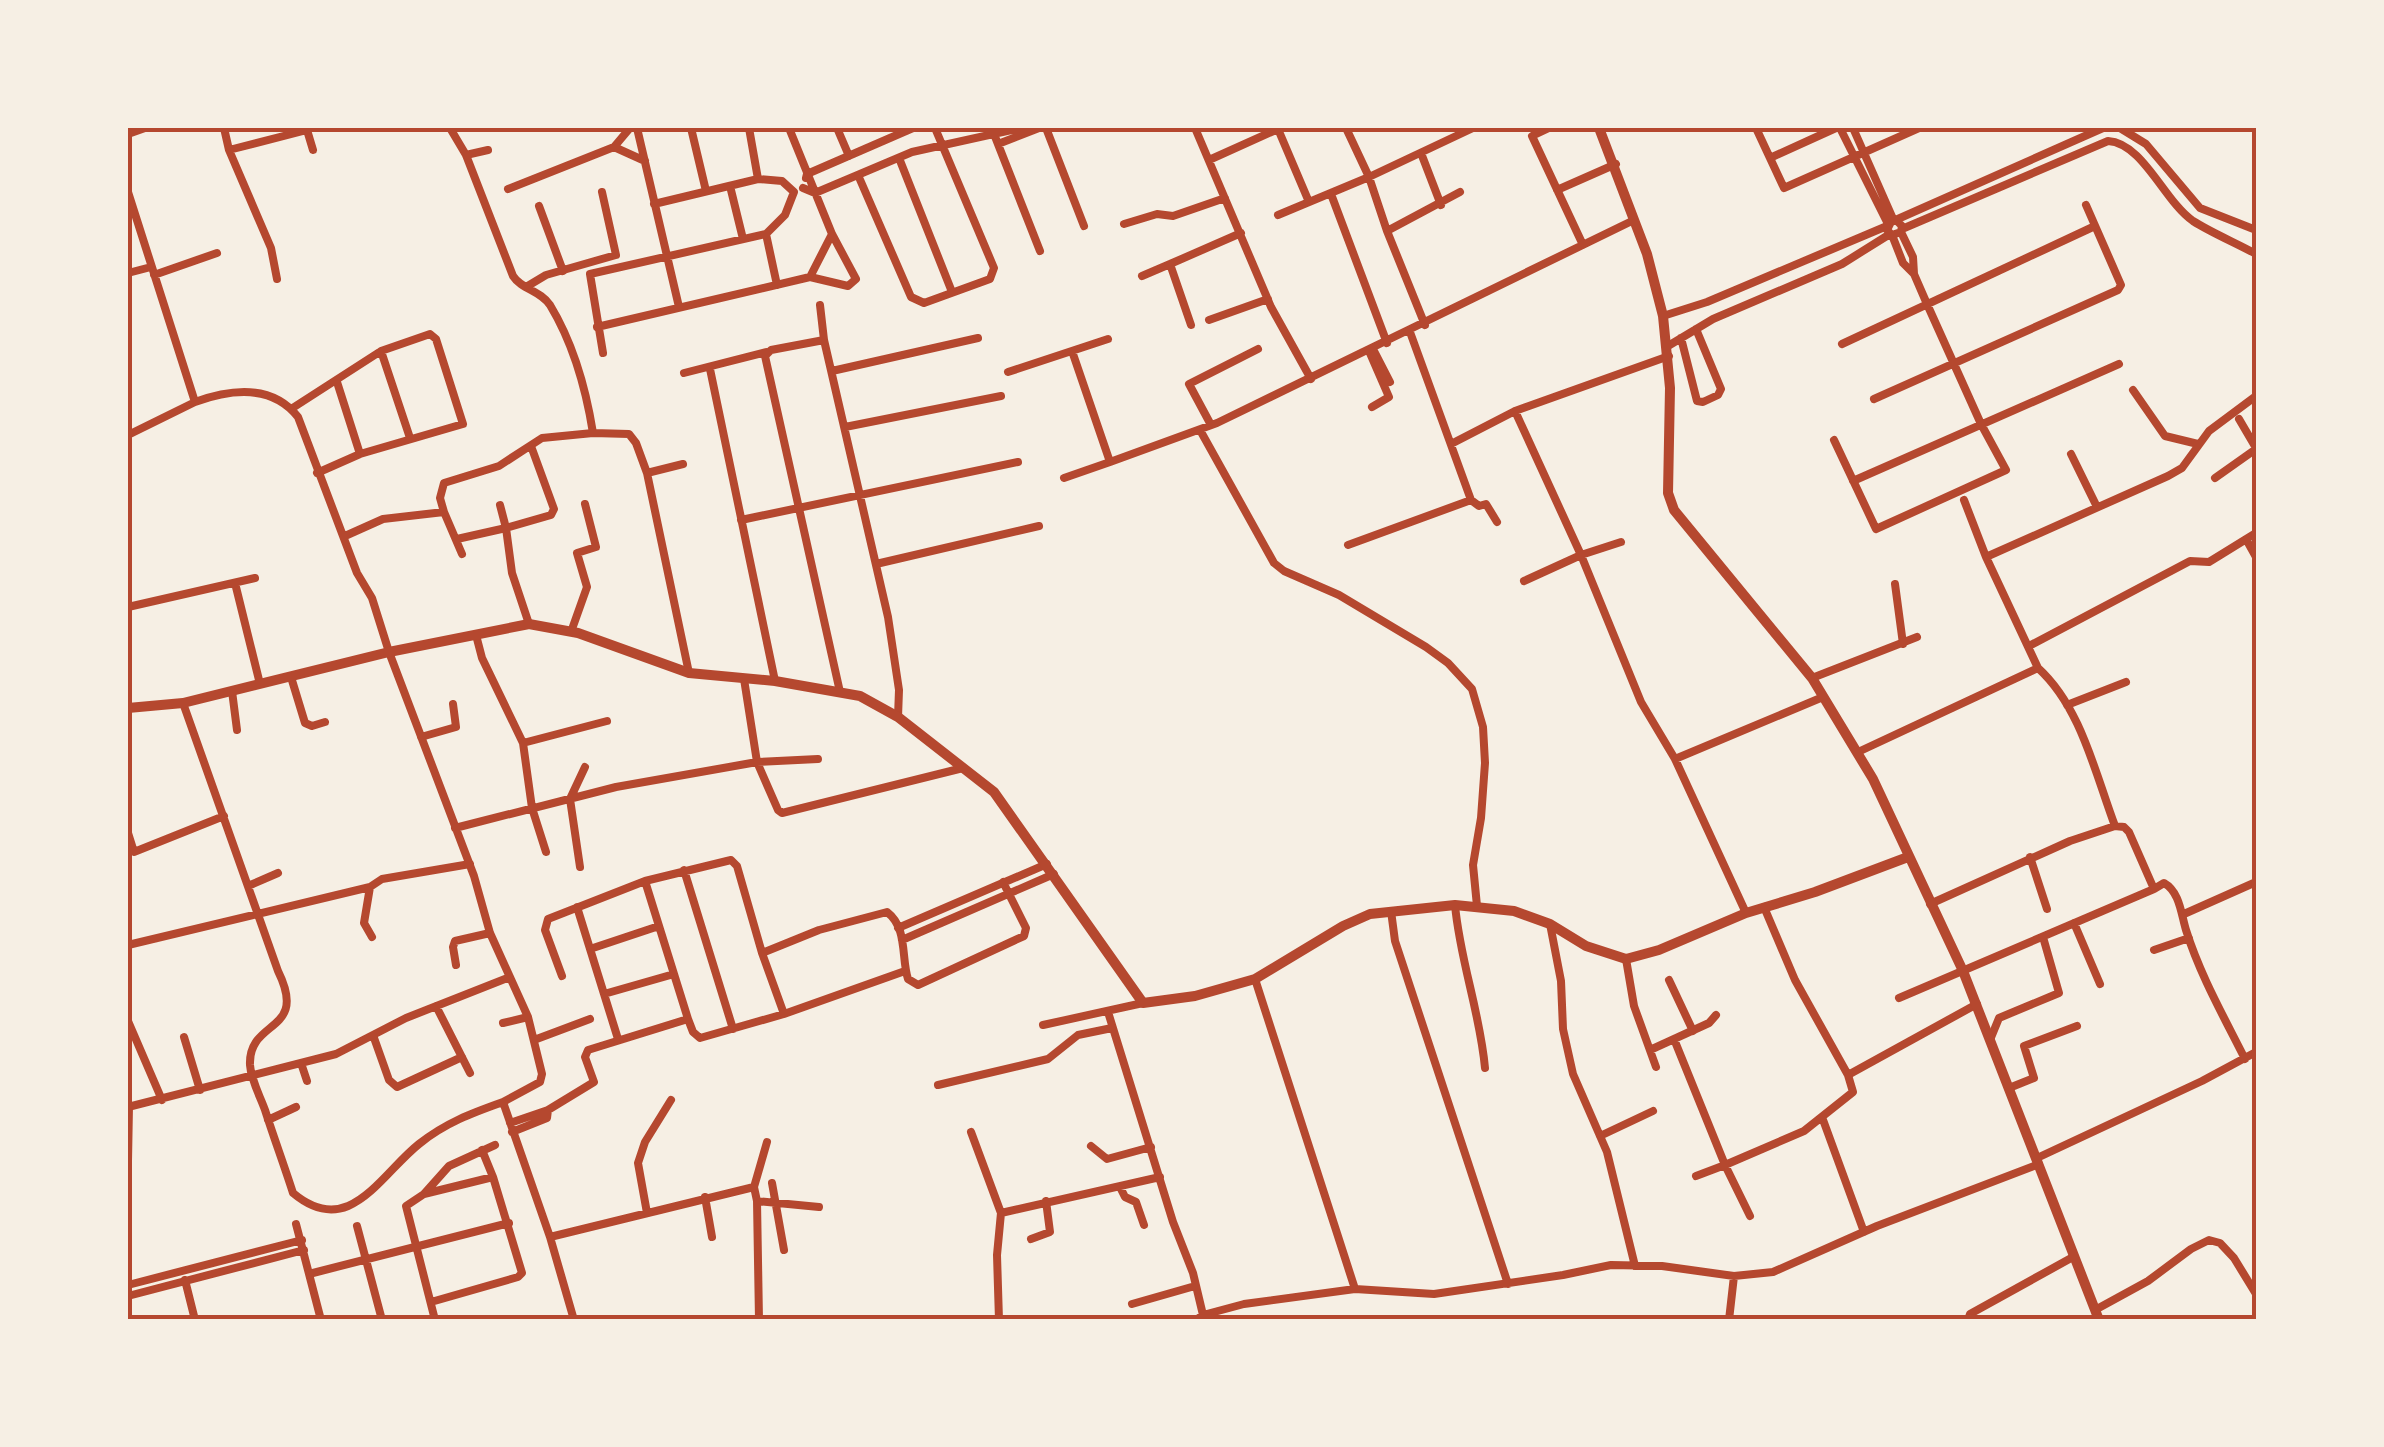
<svg xmlns="http://www.w3.org/2000/svg" width="2384" height="1447" font-family="'Asap Condensed',sans-serif">
<style>
.lines{fill:none;stroke-linecap:round;stroke-linejoin:round}
.minor{stroke:#b5482f;stroke-width:8}
.secondary{stroke:#b5482f;stroke-width:10}
.neatline{fill:none;stroke:#b5482f;stroke-width:4}
</style>
<rect width="100%" height="100%" fill="#f6efe4"/>
<g class="lines">
<path class="minor" d="M224,128L229,150L271,248L277,279
M450,128L466,155L513,276C522,290 540,290 550,305C573,343 586,389 593,433
M637,128L679,307
M691,128L706,191
M749,128L758,179
M789,128L832,234L856,279L848,286L810,277
M837,128L849,156
M1046,128L1084,226
M1195,128L1271,307L1311,379
M1346,128L1369,177L1387,231L1460,192
M1549,128L1532,136L1583,245
M1756,128L1784,188L1919,128
M1840,128L1888,224
M1853,128L1894,221
M2120,128L2146,144L2200,208L2256,230
M128,134L145,128
M994,134L1040,251
M998,144L1039,128
M614,147L645,161
M229,150L307,130L313,150
M1421,153L1441,205
M466,155L488,150
M899,158L952,292
M1770,158L1836,128
M1209,160L1278,129L1309,202
M858,175L911,297L924,303L990,279L994,268L935,128
M806,178L807,174L913,128
M730,186L743,239
M803,188L815,193L912,152L1021,128
M508,189L614,147L630,128
M1557,190L1616,164
M128,192L195,402C231,389 272,384 298,417L357,573L372,598L389,652L474,876L490,933L528,1017L542,1074L540,1082L503,1102L550,1237L574,1320
M1331,194L1387,343
M654,204L758,179L782,181L794,192L785,215L766,234L777,285
M539,206L563,271
M1278,215L1369,177L1473,128
M1897,221L1902,226L1901,232L1892,235L1887,230L1891,222L2103,128
M1124,224L1157,214L1173,216L1225,198
M1902,229L2108,141C2143,143 2164,201 2193,221C2212,233 2236,243 2256,254
M1387,231L1425,325
M1892,235L1903,263L1914,274
M128,273L151,267
M154,275L217,253
M1142,276L1170,264
M526,287L546,275L616,255L602,192
M820,305L824,340L888,617L899,690L898,717
M1663,316L1707,302L1887,226
M1209,320L1268,299
M1191,325L1170,264L1241,233
M597,327L810,277L832,234
M1410,332L1471,500L1479,506L1486,504L1497,522
M1681,338L1697,401L1703,402L1718,395L1721,389L1696,329
M824,340L771,350L765,356L840,692
M1842,344L2095,226
M1668,346L1713,319L1842,264L1890,234
M1373,349L1390,382
M381,351L410,438
M1072,351L1110,462L1217,423L1634,220
M1369,351L1389,397L1372,407
M603,353L590,274L766,234
M710,369L775,681
M832,371L978,338
M1008,372L1108,339
M684,373L766,352
M337,382L360,454
M2133,390L2165,436L2198,444
M1874,399L2118,290L2121,285L2086,205
M291,409L381,351L430,334L436,339L463,424L360,454L317,473
M1515,411L1581,555L1641,702L1675,759L1746,913
M2239,419L2256,448
M1211,425L1189,384L1258,349
M845,427L1001,396
M1200,430L1274,563L1284,571L1339,595L1426,647L1448,663L1472,689L1483,727L1485,763L1481,818L1473,865L1477,906
M128,435L195,402
M1834,440L1876,529L2006,470L1981,424L1927,304L1914,274L1913,257L1901,232
M1451,444L1515,411L1669,356
M2071,454L2097,507
M647,473L683,464
M1064,478L1110,462
M2215,478L2256,449
M1853,481L2119,364
M1964,500L1986,557
M444,512L440,498L444,483L499,466L542,438L593,433L629,434L636,443L647,473L689,673
M741,520L1018,462
M345,536L383,519L444,512L462,554
M457,539L506,528L500,505
M2246,539L2256,557
M1348,545L1471,500
M876,564L1039,526
M1524,581L1581,555L1621,542
M235,583L260,684
M1895,584L1903,644
M128,607L255,578
M529,624L512,573L506,528L551,515L554,509L531,446
M571,632L587,587L577,553L596,547L585,504
M476,635L482,658L523,743L532,808L546,852
M2029,646L2190,561L2209,562L2256,533
M2038,668C2081,707 2095,773 2115,826L2124,827L2129,832L2154,889L2164,883C2180,892 2181,914 2186,930C2200,975 2224,1017 2245,1059
M291,677L305,723L312,726L325,722
M1812,678L1917,637
M744,679L757,762L818,759
M232,691L237,730
M183,703L278,971C309,1034 248,1018 250,1065C251,1080 260,1096 265,1110C274,1138 284,1165 293,1193C349,1240 380,1175 419,1144C445,1123 472,1113 503,1102
M2067,705L2126,682
M421,737L456,727L453,704
M523,743L607,721
M1858,752L2038,668L1986,557L2168,476L2182,468L2209,431L2256,396
M1675,759L1823,697
M455,828L616,787L757,762L778,810L782,813L963,768
M128,833L134,852L224,816
M2030,857L2047,909
M580,867L570,799L585,767
M684,870L733,1029
M645,881L688,1019L693,1032L700,1038L784,1014L905,971
M248,886L278,873
M1930,904L2070,841L2115,826
M1455,905C1460,961 1480,1012 1485,1068
M577,907L618,1039
M1391,911L1395,941L1508,1284
M2184,914L2256,882
M2074,923L2100,984
M1550,924L1561,981L1563,1029L1573,1074L1607,1152L1635,1266
M898,928L1047,864
M372,937L364,923L370,887L382,879L470,864
M902,940L1054,874
M128,945L370,887
M590,949L659,926
M2154,950L2189,938
M762,953L819,930L887,912C908,928 901,958 908,979L918,985L1024,936L1026,928L1003,882
M1626,959L1634,1006L1656,1067
M456,965L453,947L455,941L490,933
M562,976L545,930L548,919L645,881L731,860L737,866L762,953L784,1014
M1255,979L1355,1289
M1669,980L1693,1031
M604,994L674,974
M1899,998L2154,889
M436,1006L470,1073
M1108,1012L1173,1222L1193,1273L1203,1315
M128,1021L162,1100
M503,1023L528,1017
M1043,1025L1143,1003
M373,1035L389,1080L397,1087L462,1057
M184,1037L200,1090
M1674,1039L1725,1165L1804,1131L1853,1092L1848,1075L1795,980L1764,907
M534,1040L590,1019
M1990,1040L1999,1018L2059,993L2043,937
M1650,1050L1709,1023L1716,1015
M301,1063L307,1081
M1848,1075L1977,1004
M938,1085L1048,1059L1078,1035L1112,1028
M2009,1088L2034,1078L2024,1046L2077,1026
M128,1107L336,1054L406,1018L510,977
M1822,1117L1864,1232
M268,1120L296,1107
M510,1123L548,1110L594,1082L585,1057L588,1050L688,1019
M512,1132L547,1118L548,1110
M971,1132L1001,1213L1160,1177
M1600,1136L1653,1111
M1091,1146L1107,1159L1151,1147
M482,1150L493,1177
M2037,1158L2202,1081L2256,1052
M128,1161L129,1106
M1696,1176L1725,1165L1750,1216
M772,1183L784,1250
M754,1187L767,1142
M1120,1187L1125,1197L1136,1202L1144,1225
M424,1194L449,1166L495,1145
M705,1197L712,1237
M757,1201L819,1207
M647,1213L638,1163L645,1142L671,1100
M296,1224L321,1320
M357,1226L382,1320
M550,1237L754,1187L757,1201L759,1320
M1031,1239L1050,1232L1046,1201
M309,1274L509,1223
M185,1280L195,1320
M128,1285L302,1240
M128,1296L304,1250
M431,1302L518,1277L522,1273L493,1177L424,1194L406,1206L435,1320
M1132,1304L1195,1286
M2095,1310L2148,1281L2191,1249L2209,1240L2220,1243L2234,1258L2256,1294
M999,1320L997,1255L1001,1213
M1196,1320L1203,1315L1244,1304L1355,1289L1434,1294L1563,1275L1611,1265L1662,1266L1734,1276L1773,1272L1877,1226L2039,1164
M1729,1320L1734,1276
M1968,1320L1970,1314L2073,1257"/>
<path class="secondary" d="M1599,128L1647,254L1663,316L1670,388L1668,493L1674,510L1812,678L1873,779L1963,971L2099,1320
M128,708L183,703L389,652L529,624L578,633L689,673L775,681L860,696L898,717L994,792L1143,1003L1195,996L1255,979L1343,926L1370,914L1455,905L1514,911L1550,924L1586,946L1626,959L1659,950L1746,913L1815,892L1908,857"/>
</g>
<rect width="2384" height="1447" fill="none" stroke="#f6efe4" stroke-width="260"/>
<rect x="130" y="130" width="2124" height="1187" class="neatline"/>
</svg>
